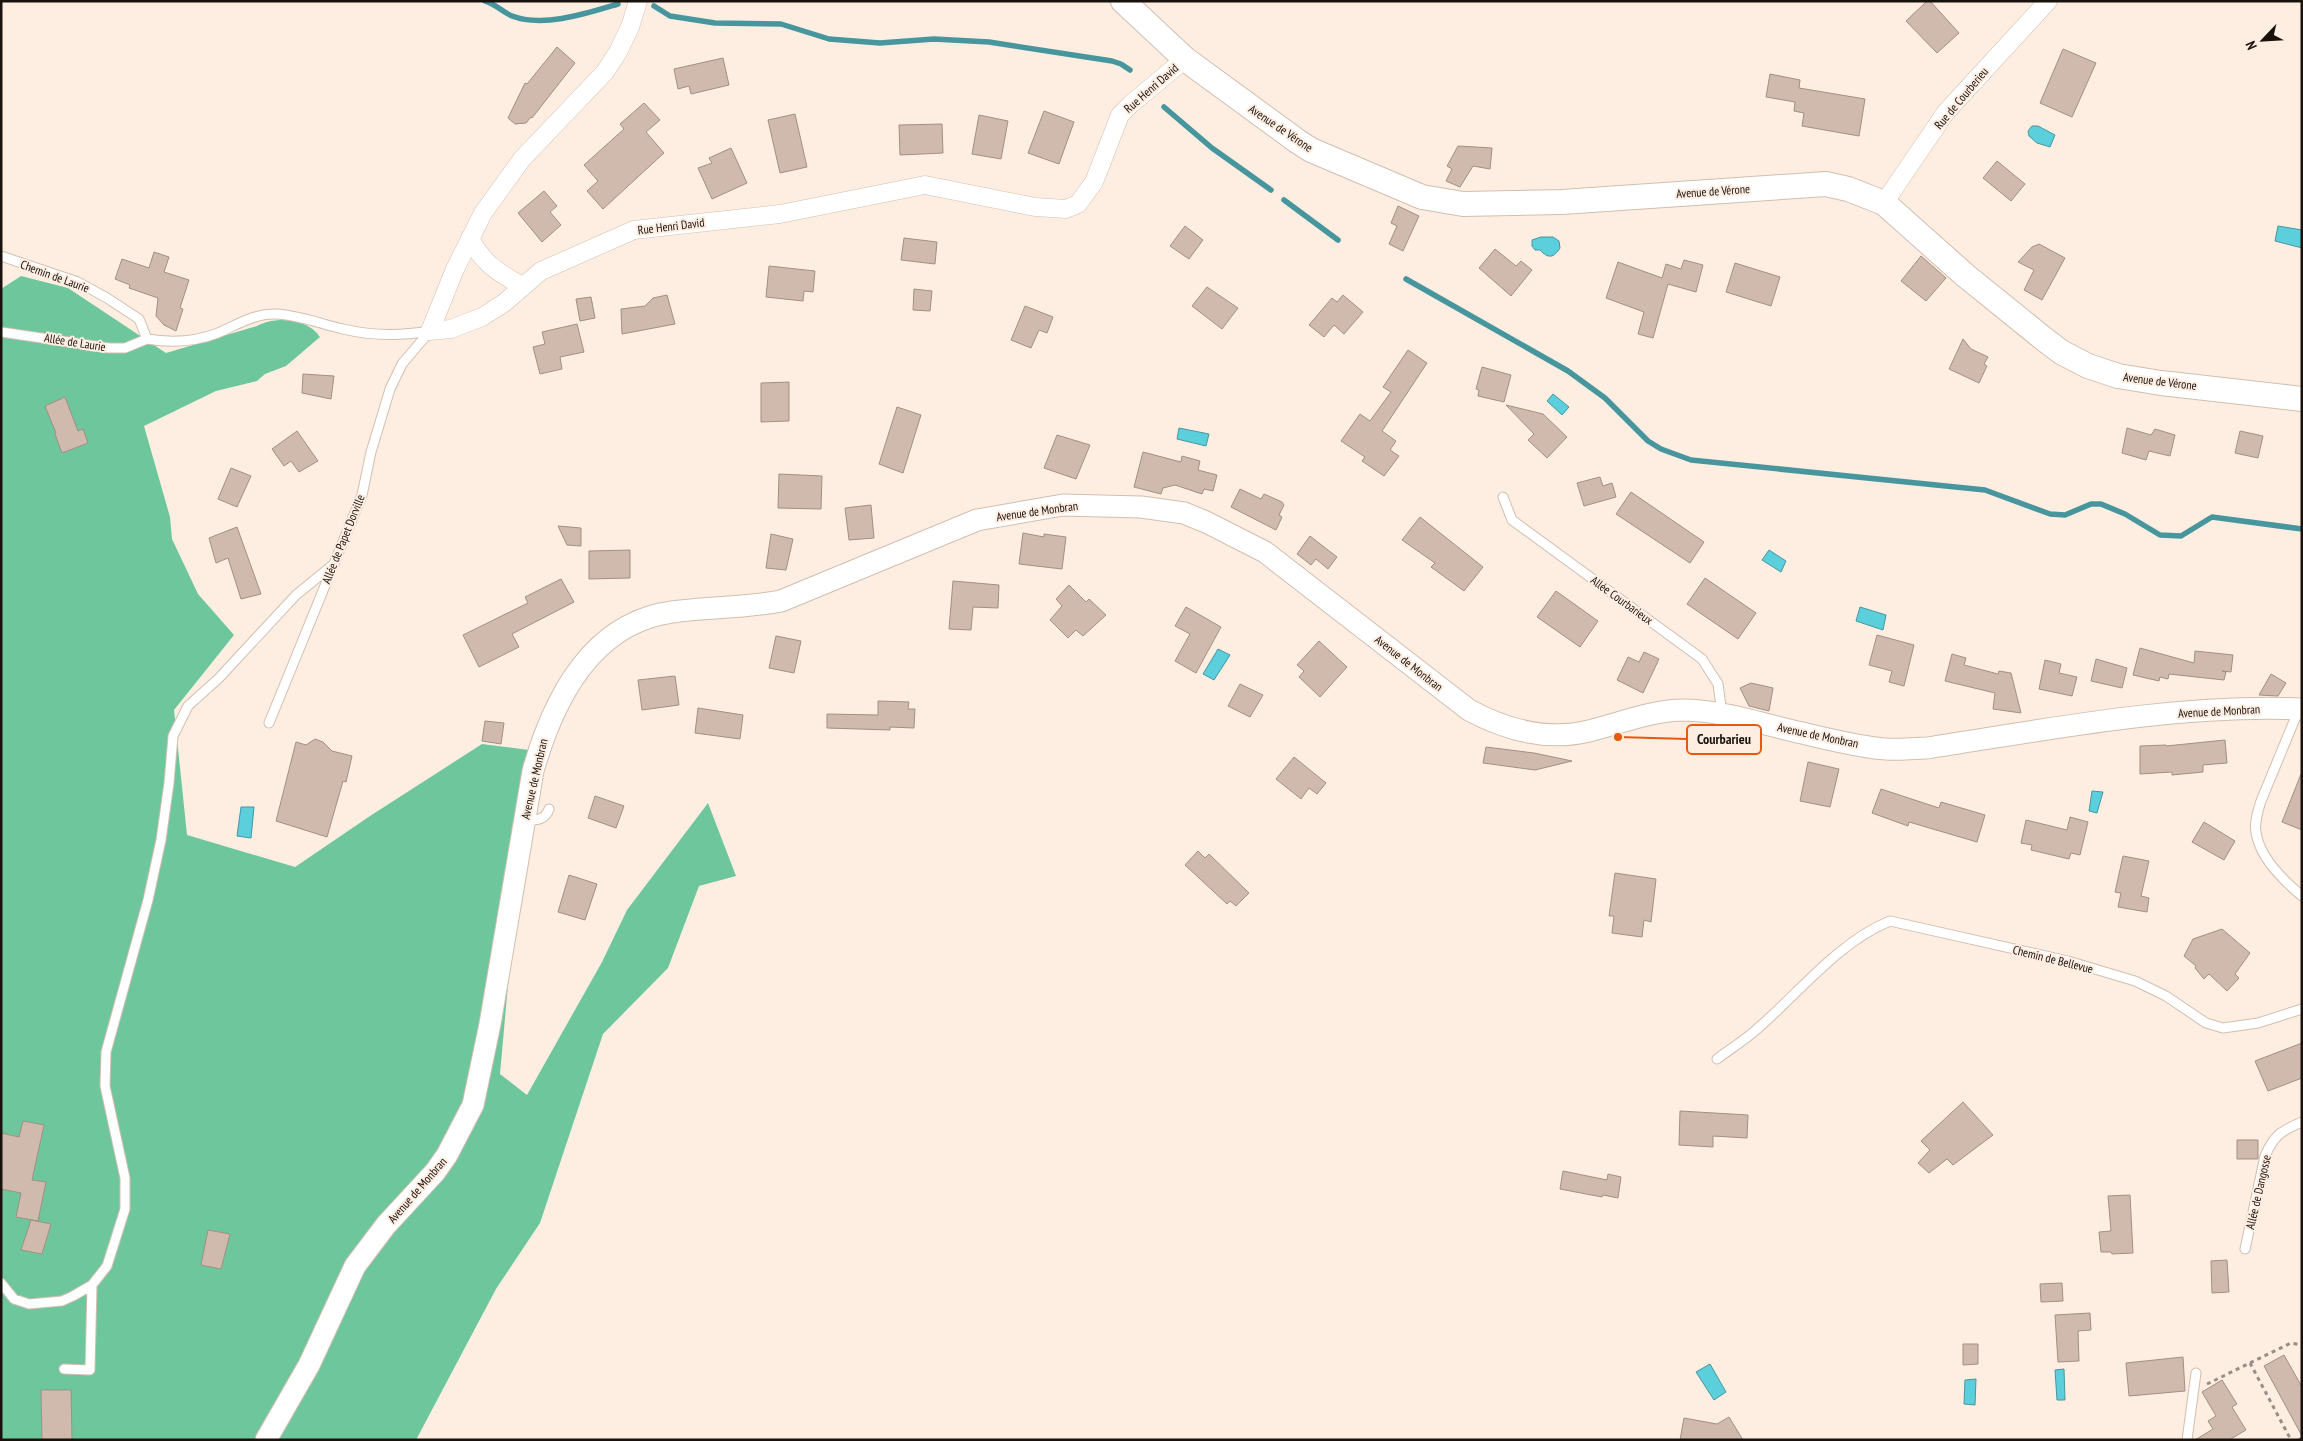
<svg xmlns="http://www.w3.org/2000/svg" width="2303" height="1441" font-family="'PT Sans Narrow',sans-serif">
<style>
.forest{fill:#6ec69d}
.water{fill:#5bcfdc;stroke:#47969e}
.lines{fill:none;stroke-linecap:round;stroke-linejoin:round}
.stream{stroke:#47969e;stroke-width:5.5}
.building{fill:#cfbaad;stroke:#a38f83}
.service-casing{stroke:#d1beaf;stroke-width:11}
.minor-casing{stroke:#d1beaf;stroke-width:19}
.tertiary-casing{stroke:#d1beaf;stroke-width:23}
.secondary-casing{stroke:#d1beaf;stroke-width:26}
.path{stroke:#998d84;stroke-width:3;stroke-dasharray:4 4;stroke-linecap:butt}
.service{stroke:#fff;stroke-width:9}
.minor{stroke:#fff;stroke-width:18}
.tertiary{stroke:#fff;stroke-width:21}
.secondary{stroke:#fff;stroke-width:24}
.labels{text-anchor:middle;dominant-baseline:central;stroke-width:4;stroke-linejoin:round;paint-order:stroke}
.street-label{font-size:12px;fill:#18110c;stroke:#feeee2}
.leader{fill:none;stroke:#e8590c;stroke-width:2}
.callout-dot{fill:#e8590c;stroke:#feeee2;stroke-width:2}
.callout{fill:#feeee2;stroke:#e8590c;stroke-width:2}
.callout-label{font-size:14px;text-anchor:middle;font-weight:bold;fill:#18110c}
</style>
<rect width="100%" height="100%" fill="#feeee2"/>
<path class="forest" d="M21,276L68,288L166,353L257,326C276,316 307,318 320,337L286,366L265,374L257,381L216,391L144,426L170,517L172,539L198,594L234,635L174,710L187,835L295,867L370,816L482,744L529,750L500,1074L527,1095L602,962L627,910L708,803L736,876L699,886L668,968L603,1034L540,1223L496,1289L416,1440H1V289Z"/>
<path class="water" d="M2032,126H2038L2055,135L2050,147L2037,143L2029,136L2028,131Z
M2278,226L2302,230V248L2275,241Z
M1541,237H1553L1559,241L1560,248C1554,258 1548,259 1540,250H1535L1532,246V240Z
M1553,394L1569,407L1562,415L1547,401Z
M1179,428L1209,434L1206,446L1177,439Z
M1769,550L1786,561L1781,572L1762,560Z
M1860,607L1886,615L1883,630L1856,621Z
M1218,649L1230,655L1214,680L1203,674Z
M2092,791L2103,792L2097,813L2089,811Z
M241,807H254L251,838L237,836Z
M1710,1364L1726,1392L1714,1400L1696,1372Z
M2064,1369L2065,1400H2057L2055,1370Z
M1976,1379L1975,1405L1964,1404L1965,1380Z"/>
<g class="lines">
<path class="stream" d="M485,1C496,4 502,12 512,16C543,28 588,13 618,4
M654,6L670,16L715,23L781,24L829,39L880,43L934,39L989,42L1112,61L1121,64L1130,70
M1164,107L1212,148L1271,190
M1284,200L1338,240
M1406,279L1568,371L1605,398L1648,441L1661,449L1691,460L1985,490L2050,514L2065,515L2091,504H2101L2125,514L2160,535L2181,536L2212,517L2302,529"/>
</g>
<path class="building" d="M1927,1H1930L1959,33L1937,53L1906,21Z
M557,47L575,63L532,118L531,117L526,123L515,124L508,118L525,83L527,84Z
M2063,49L2096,63L2072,117L2040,103Z
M723,58L729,85L691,94L689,86L678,89L674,69Z
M1770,74L1800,80L1799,88L1865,99L1859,136L1802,126L1804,113L1794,111L1795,102L1766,97Z
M644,103L660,120L646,132L664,153L603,209L587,191L598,181L584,165L624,129L620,124Z
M1044,111L1074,122L1059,164L1028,153Z
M795,114L807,167L780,173L768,120Z
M979,115L1008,121L1001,159L972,154Z
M942,124L943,153L900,155L899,125Z
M1458,146L1492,148L1490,169L1473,166L1460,187L1446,181L1452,169L1447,166Z
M731,148L747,183L712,199L698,168L712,163L709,158Z
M1997,161L2025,184L2011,201L1983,178Z
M544,191L557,206L550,212L561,225L542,242L518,213Z
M1398,206L1419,216L1403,251L1389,244L1397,226L1391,223Z
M1185,226L1203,240L1189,259L1170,246Z
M904,238L937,242L935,264L901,260Z
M2039,244L2065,258L2042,300L2024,290L2034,270L2018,262L2032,247Z
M1495,249L1516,266L1521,261L1532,270L1511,296L1479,268Z
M154,252L169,257L164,272L189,280L180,308L183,309L176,331L164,325L156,316L158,298L129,288L130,285L115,279L122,259L149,268Z
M1921,256L1946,278L1926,301L1901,281Z
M1684,260L1703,265L1696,292L1668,284L1653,338L1638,334L1644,312L1606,298L1618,262L1662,278L1666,264L1681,269Z
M1735,263L1780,277L1771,306L1726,292Z
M769,266L815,271L813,292L804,291L803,301L766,297Z
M1207,287L1238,308L1222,329L1192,306Z
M914,289L932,291L930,311L913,310Z
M667,295L675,324L622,334L621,309L645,306L653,298Z
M1343,295L1363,312L1344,334L1334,325L1324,337L1309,325L1332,298L1337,302Z
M591,297L595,318L580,321L576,299Z
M1025,306L1053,317L1047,333L1039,330L1031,348L1011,340Z
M577,324L584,352L560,357L562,369L540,374L533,347L545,344L542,332Z
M1963,339L1971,349L1988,357L1984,364L1987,366L1979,383L1949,369Z
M1408,350L1427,363L1382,431L1396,441L1390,450L1399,456L1384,476L1362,461L1365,457L1341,441L1360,414L1370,421L1391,392L1383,387Z
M1482,367L1511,375L1504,402L1478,396L1479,390L1476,389Z
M303,374L334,376L331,399L302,393Z
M789,382V421L761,422V383Z
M65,397L78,431L83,429L88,443L62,453L55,434L56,433L45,406Z
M1506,405L1543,414L1567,437L1547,458L1528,440L1534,434Z
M897,407L921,415L903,473L879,464Z
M2127,428L2151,435L2155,429L2175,435L2170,456L2149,451L2146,460L2122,453Z
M297,431L318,461L299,472L291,461L284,466L272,449Z
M2240,431L2263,436L2258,458L2235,453Z
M1057,435L1090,445L1076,479L1044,468Z
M1143,452L1181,462L1182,456L1200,461L1198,470L1217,475L1213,491L1204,489L1202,494L1175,485L1163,488L1161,494L1134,487Z
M231,468L251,476L237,507L218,499Z
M779,474L822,476L821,509L778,508Z
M1600,477L1603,486L1612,483L1616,497L1584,506L1577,483Z
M1240,489L1261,499L1264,494L1282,502L1284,505L1279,515L1282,517L1276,530L1231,507Z
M1631,492L1704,542L1690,563L1616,514Z
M871,505L874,538L849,540L845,508Z
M1420,517L1483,567L1464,591L1431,567L1435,563L1402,540Z
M558,526L581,528V546L567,545Z
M237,527L261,594L241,599L228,558L216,563L209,538Z
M1023,533L1044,537V534L1066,537L1062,569L1019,564Z
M771,534L793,539L786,570L766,568Z
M1310,536L1337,557L1328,569L1316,559L1311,565L1297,554Z
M630,550V578L589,579V551Z
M1705,578L1756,613L1738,639L1687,604Z
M561,579L574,602L512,634L519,647L479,667L463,635L528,603L525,597Z
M953,581L999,585L998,608L973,607L971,630L949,629Z
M1069,585L1086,602L1089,599L1106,615L1083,636L1076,630L1068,638L1050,620L1062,606L1056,599Z
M1556,591L1598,621L1580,647L1537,617Z
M1186,607L1221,627L1196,673L1175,661L1190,634L1175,626Z
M1877,635L1914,645L1904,686L1889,682L1892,671L1869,665Z
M776,636L801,641L794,673L769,668Z
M1319,641L1347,667L1320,697L1299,677L1304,671L1297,665Z
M2140,648L2194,663L2195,651L2233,655L2231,672L2222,671L2226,672L2224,680L2169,674L2168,679L2160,677L2159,681L2133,675Z
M1644,652L1659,659L1643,693L1617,680L1628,657L1639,662Z
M1952,654L1966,658L1964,665L1998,674L1999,671L2011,673L2021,713L1993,709L1995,693L1945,681Z
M2096,659L2127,668L2122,688L2091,681Z
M2045,660L2061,664L2059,673L2077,677L2072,696L2039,689Z
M2271,674L2286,683L2278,696L2259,695Z
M675,676L679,705L642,710L638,680Z
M1751,683L1773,688L1769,711L1749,706L1740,688Z
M1240,684L1263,695L1250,717L1228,706Z
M878,701L909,702L908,709H915L914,728L890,727V730L827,728V714L878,715Z
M698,708L743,715L740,739L695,733Z
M485,721L504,723L501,744L482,741Z
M315,739L323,742L332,751L352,756L346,782L343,781L327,837L276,821L296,742L306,745Z
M2225,740L2227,763L2203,765V772L2172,775V772L2140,774V746L2166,745V746Z
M1486,747L1534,753L1572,761L1535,770L1483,763Z
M1294,757L1326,783L1317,794L1309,788L1301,799L1276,779Z
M1808,762L1839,769L1830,807L1800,801Z
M2301,774L2302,775V830L2282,822Z
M1881,789L1939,808L1941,802L1985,815L1977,842L1909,822L1908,826L1872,813Z
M595,796L624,806L616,828L588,818Z
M2070,817L2088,822L2080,855L2071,853L2069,859L2031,850L2032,845L2021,843L2026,820L2067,830Z
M2204,822L2235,841L2224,860L2192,842Z
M1198,851L1205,858L1209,854L1249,893L1236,906L1230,901L1227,904L1185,865Z
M2123,856L2149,861L2141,896L2149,898L2147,912L2118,907L2121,893L2115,892Z
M1615,873L1656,879L1651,922L1644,920L1642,937L1612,933L1614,916H1609Z
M569,875L597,884L585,920L558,912Z
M2222,929L2250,953L2235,974L2239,978L2227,991L2209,974L2204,979L2195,968L2196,966L2184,956L2193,939Z
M2302,1043V1078L2268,1091L2255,1061Z
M1963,1102L1993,1135L1953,1165L1947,1159L1929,1173L1918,1163L1930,1150L1921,1141Z
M1680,1111L1748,1115L1747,1138L1713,1136V1147L1679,1145Z
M23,1121L44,1125L32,1180L46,1182L38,1221L16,1217L21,1193L1,1189V1133L19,1137Z
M2237,1140H2258V1159H2237Z
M1563,1171L1607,1180L1608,1174L1621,1177L1618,1198L1603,1195L1602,1197L1560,1189Z
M2130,1195L2133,1253L2112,1254L2111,1252H2101L2099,1232L2111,1231L2108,1196Z
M31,1220L51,1224L42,1254L21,1250Z
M208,1230L230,1234L221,1269L201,1265Z
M2227,1260L2229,1292L2212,1293L2211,1261Z
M2062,1283L2063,1301L2041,1302L2040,1284Z
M2090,1313L2091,1330L2078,1331L2079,1361L2058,1362L2055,1315Z
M1963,1344H1978V1364L1963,1365Z
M2284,1355L2302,1387V1436L2264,1366Z
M2183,1357L2185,1391L2129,1396L2126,1363Z
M2222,1380L2237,1404L2232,1407L2246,1430L2229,1440H2195L2213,1429L2208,1421L2216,1416L2202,1392Z
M41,1390H71L72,1440H42Z
M1729,1417L1743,1440H1680L1684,1418L1717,1424Z"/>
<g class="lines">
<g class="service-casing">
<path id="service" d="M1,256L78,282L107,298L139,319L147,339
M1,332L109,348H125L147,339
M147,339C171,343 195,342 218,333C237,325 255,313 276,314C298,315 321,324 343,329C372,336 400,336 430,331
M1503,497L1512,520L1702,659L1718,684L1722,714
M2299,709L2261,801C2258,811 2254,822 2256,832C2259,857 2284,881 2302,896
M269,723L362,495L371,452L390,389L402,364L430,331
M524,820C535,820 545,821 549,809
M1717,1059C1730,1049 1745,1040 1757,1029C1799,993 1838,942 1890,921L2068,961L2135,981L2166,996L2206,1023L2223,1028L2258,1023L2302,1009
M2245,1249L2265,1156C2274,1135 2281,1131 2302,1122
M1,1283L14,1299L29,1304L62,1301L73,1296L92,1285L107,1266L125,1209V1178L105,1086L106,1052L148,900L161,840L169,783L173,736L188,706L219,678L296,595L334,564
M64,1369L90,1370L92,1285
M2187,1440L2196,1373"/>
</g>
<g class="minor-casing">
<path id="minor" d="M638,1L630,27L618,52L605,72L522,159L483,213L455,269L430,331L451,329L482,317L504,303L541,271L634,230L780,214L925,185L1035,207L1066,209L1078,204L1094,182L1120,115L1131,104L1185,59
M1884,203L1946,112L2048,1
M470,238C483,264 498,272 522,286"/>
</g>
<g class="tertiary-casing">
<path id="tertiary" d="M266,1440L309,1365L355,1266L386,1225L435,1172L447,1155L473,1105L490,1024L533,771C553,700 591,623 672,612C708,607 745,608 781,601L977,520L1063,505L1141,507L1184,513L1206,522L1265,552L1469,710C1506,730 1548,741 1589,731C1621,723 1652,710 1685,710C1722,711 1757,722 1793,731C1821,737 1856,747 1886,749C1899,750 1913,748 1927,748C2050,729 2177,704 2302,709"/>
</g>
<g class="secondary-casing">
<path id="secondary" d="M1123,1L1185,59L1297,141L1311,150L1422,197L1463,204L1562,202L1826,184L1848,189L1884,203L1966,276L2044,339L2061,352L2088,366L2118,376L2161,383L2302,399"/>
</g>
<path class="path" d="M2250,1363L2291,1440
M2207,1384L2291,1343L2302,1345
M2299,1440L2302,1438"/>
<use href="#service" class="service"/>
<use href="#minor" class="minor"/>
<use href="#tertiary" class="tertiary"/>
<use href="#secondary" class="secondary"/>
</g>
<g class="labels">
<g class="street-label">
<text transform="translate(1151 88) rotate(-41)">Rue Henri David</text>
<text transform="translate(1961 98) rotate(-50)">Rue de Courberieu</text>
<text transform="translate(1281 128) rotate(34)">Avenue de Vérone</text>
<text transform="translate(1713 191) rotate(-4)">Avenue de Vérone</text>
<text transform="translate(671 226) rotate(-7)">Rue Henri David</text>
<text transform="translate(55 276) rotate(20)">Chemin de Laurie</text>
<text transform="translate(75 342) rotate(9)">Allée de Laurie</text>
<text transform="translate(2160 381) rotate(7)">Avenue de Vérone</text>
<text transform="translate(1037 511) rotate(-8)">Avenue de Monbran</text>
<text transform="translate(343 539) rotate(-68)">Allée de Papet Dorville</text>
<text transform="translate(1622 600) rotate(36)">Allée Courbarieux</text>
<text transform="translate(1409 663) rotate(38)">Avenue de Monbran</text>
<text transform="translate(2219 711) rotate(-3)">Avenue de Monbran</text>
<text transform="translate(1818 735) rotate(12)">Avenue de Monbran</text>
<text transform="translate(534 779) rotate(-77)">Avenue de Monbran</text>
<text transform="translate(2053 959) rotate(14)">Chemin de Bellevue</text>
<text transform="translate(417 1190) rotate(-49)">Avenue de Monbran</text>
<text transform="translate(2258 1192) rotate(-77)">Allée de Dangosse</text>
</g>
</g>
<path class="leader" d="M1618 737L1687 739"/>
<circle class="callout-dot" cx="1618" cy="737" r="5"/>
<rect class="callout" x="1687" y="725" width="74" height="29" rx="5"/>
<g class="callout-label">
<text x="1724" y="744">Courbarieu</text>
</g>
<rect width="2303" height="1441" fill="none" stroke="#18110c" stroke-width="5"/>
<g transform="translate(2263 40) rotate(245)" stroke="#feeee2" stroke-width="4" paint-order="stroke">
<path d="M0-4L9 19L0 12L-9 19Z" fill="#18110c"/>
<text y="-8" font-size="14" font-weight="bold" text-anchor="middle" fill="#18110c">N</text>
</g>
</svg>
